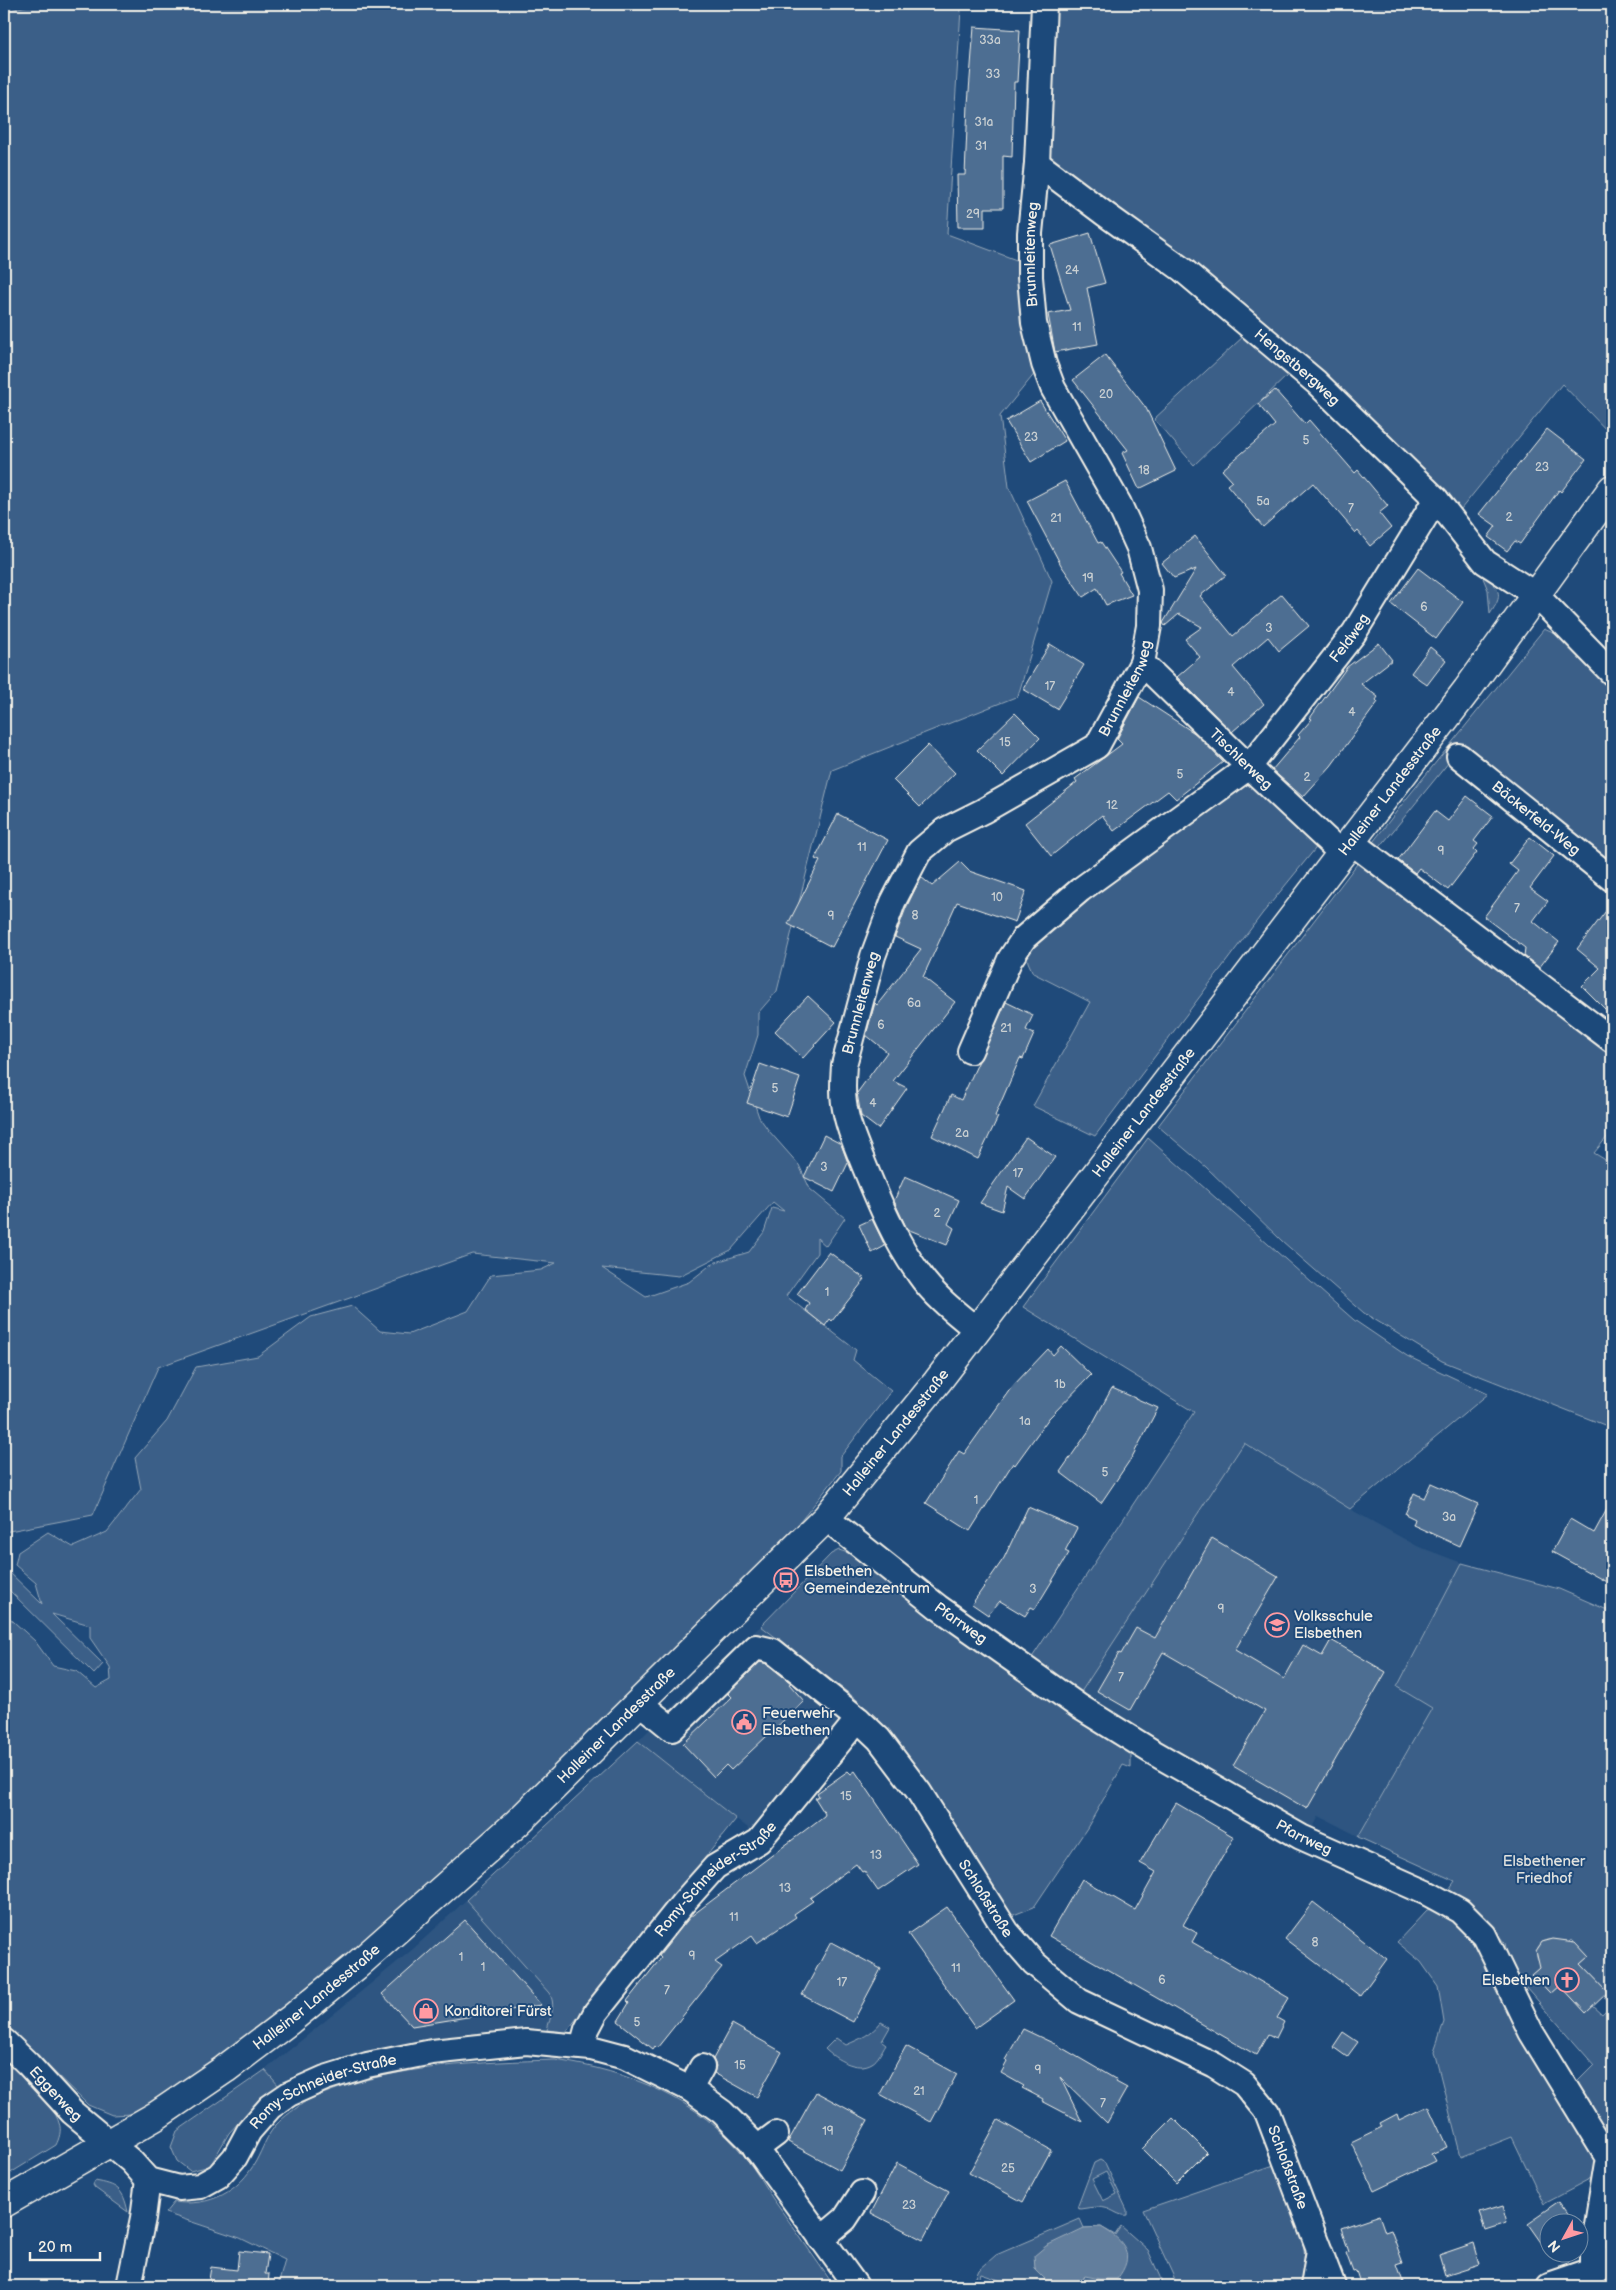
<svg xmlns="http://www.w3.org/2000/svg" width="1616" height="2290" font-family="'Balsamiq Sans',sans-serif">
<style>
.built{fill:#2d5581}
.green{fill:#3a5f88;stroke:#97a8b8;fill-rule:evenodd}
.water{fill:#627e9d;stroke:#9cacbb}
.building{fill:#4d6e92;stroke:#f4f1e8}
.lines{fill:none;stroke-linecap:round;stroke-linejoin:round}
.street-casing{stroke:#f4f1e8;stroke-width:28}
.secondary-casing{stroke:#f4f1e8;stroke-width:31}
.street{stroke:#1f4a7a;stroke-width:24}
.secondary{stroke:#1f4a7a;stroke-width:28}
.labels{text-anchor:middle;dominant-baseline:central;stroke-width:4;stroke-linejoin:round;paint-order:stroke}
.number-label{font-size:12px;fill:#cad0d2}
.street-label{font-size:15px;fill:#f4f1e8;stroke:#1f4a7a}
.poi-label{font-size:15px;fill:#f4f1e8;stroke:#1f4a7a;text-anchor:start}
.park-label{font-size:15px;fill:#e1e2de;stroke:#1f4a7a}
</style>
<rect width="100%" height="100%" fill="#1f4a7a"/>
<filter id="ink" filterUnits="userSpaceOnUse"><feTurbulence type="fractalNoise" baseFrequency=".02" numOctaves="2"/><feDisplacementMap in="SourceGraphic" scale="10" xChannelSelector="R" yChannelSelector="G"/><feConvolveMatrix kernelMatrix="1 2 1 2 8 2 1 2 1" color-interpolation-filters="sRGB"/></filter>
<g filter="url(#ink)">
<path class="built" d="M1244,1443L1350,1509L1417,1546L1462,1563L1397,1687L1432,1708L1358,1836L1319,1816L1310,1833L1079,1695Z
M761,1626L855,1698L860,1704L753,1832L638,1741L706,1673Z
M466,1900L549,1993L553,2000V2007L547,2030L524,2028L502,2030L433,2038L386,2047L335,2059L293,2076L279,2086L265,2070L413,1949Z"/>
<path class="green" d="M33,4H951L961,9L947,234L1019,261L1036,372L1000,416L1009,487L1052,581L1018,696L832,770L777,991L758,1013V1035L745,1076L759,1117L769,1131L799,1165L810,1189L845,1218L826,1246L817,1238V1253L786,1296L856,1350L853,1360L891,1391L841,1456V1471L783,1543L543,1781L369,1937L273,2018L166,2094L131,2114L112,2115L88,2105L4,2023V1613L35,1641L53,1666L76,1671L96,1688L111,1680L110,1667L90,1638V1625L52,1614L103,1664L94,1674L4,1585V1567L42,1604L36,1583L15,1565L18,1552L48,1532L73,1547L107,1532L141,1489L135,1458L167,1421L196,1367L258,1356L311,1317L352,1306L380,1331L409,1334L468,1311L491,1275L541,1270L556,1263L472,1254L158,1367L93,1515L4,1532V12ZM773,1202L784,1211L772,1208L764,1232L749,1252L713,1263L689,1282L646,1297L602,1268L679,1276L731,1250Z
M1052,4H1612V436L1562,384L1461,509L1324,379L1045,154Z
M1245,335L1289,374L1194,465L1154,419Z
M1485,576C1501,591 1503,595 1490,614L1488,590L1483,578Z
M1544,629L1567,639L1612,685V870L1462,746L1376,852L1370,846L1407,798Z
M1253,782L1317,843L1315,849L1262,914L1095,1136L1033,1106L1090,1002L1033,973L1028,962L1026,950L1041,930L1247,783Z
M1360,860L1612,1049V1131L1594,1153L1604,1159L1612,1170V1419L1607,1426L1442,1361L1364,1313L1282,1241L1206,1167L1158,1126Z
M1148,1138L1354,1320L1407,1356L1488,1394L1350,1509L1244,1443L1079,1695L1029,1662L1194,1412L1023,1307Z
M839,1550L851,1554L1002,1665L1127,1747L1131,1754V1768L1123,1765L1087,1828L1034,1907L1011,1916L942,1806L902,1749L855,1698L761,1626L831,1554Z
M1462,1563L1559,1589L1612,1612V2077L1605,2132L1572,2087L1594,2065L1519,1979L1509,1963L1505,1943L1488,1924L1447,1892L1455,1881L1358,1837L1432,1708L1397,1687ZM1571,1939L1589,1957L1581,1964L1608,1992L1603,1996L1611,2005L1602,2014L1593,2006L1586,2012L1560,1985L1550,1994L1533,1975L1542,1966C1526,1950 1548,1929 1564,1946Z
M638,1741L736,1819L566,2032L547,2030C550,2017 557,2005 549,1993L466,1900Z
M1438,1908L1457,1918L1484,1950L1589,2140L1597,2166L1595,2177L1544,2204L1512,2137L1461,2157L1434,2051L1444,2022L1438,1986L1421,1962L1397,1942L1427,1910Z
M881,2022L890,2027L882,2041L886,2044C882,2050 878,2060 872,2063C857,2072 835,2059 825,2049L836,2038L846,2045C860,2039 872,2034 881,2022Z
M4,2057C19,2070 54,2104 59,2123C62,2130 59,2139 56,2145L4,2177Z
M555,2060C629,2071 698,2098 746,2158C756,2171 764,2186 773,2199C794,2228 814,2257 834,2286H278L285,2260L240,2238L165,2213L174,2202C210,2207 239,2192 256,2161C263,2148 267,2135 276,2125C284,2116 297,2108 306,2101C313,2097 323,2094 331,2091C400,2065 482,2062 555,2060Z
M265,2070L279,2086L250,2110L229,2133L210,2166L190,2171L177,2161L171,2147L177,2131Z
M1100,2160L1105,2163L1127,2210V2215C1120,2217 1112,2209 1105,2208C1096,2206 1088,2208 1080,2209L1077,2208L1094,2163ZM1106,2172L1117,2194L1103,2201L1092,2179Z
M1277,2164C1287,2196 1317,2256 1300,2286H1178L1143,2210Z
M95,2181C117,2185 123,2188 128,2212L95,2188L93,2185Z
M1080,2219L1084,2228L1101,2227L1115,2235L1121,2226L1148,2250L1164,2286H1018L1005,2282L1004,2286H997L999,2280L981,2274L976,2286H972L979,2270L996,2255Z"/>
<path class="water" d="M1101,2227C1125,2241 1136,2255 1117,2279H1100L1085,2276L1076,2286H1041L1045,2279L1035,2269L1034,2256L1046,2246L1084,2228Z"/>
<path class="building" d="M974,27L1020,30L1017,82H1014L1012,157L1003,156V208H985V227H958L957,175H965L968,104Z
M1090,233L1105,283L1087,288L1098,344L1055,352L1048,314L1070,310L1050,245Z
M1105,355L1146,408L1176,471L1139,489L1122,453L1128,450L1073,380Z
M1275,390L1305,424L1309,420L1355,473L1358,470L1388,506L1379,513L1391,528L1370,546L1358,531L1356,533L1313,483L1263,527L1227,485L1232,481L1222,470L1275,425L1258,404Z
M1040,401L1065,441L1031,462L1006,421Z
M1547,429L1586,459L1561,492L1559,490L1520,544L1515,541L1507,551L1488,537L1496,526L1479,514Z
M1065,481L1098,543L1101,542L1121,572L1119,573L1132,595L1106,605L1097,588L1083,597L1061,565L1027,501Z
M1195,536L1226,575L1200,596L1233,636L1282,594L1309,626L1279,651L1268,637L1233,667L1264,704L1232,732L1177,677L1200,657L1185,639L1202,627L1179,614L1165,626L1163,623L1196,569L1174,578L1162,563Z
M1418,568L1463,602L1436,639L1391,604Z
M1379,643L1392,660L1361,684L1378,697L1376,700L1378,702L1331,766L1303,797L1272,770L1300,737L1298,735L1312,719L1310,718L1347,667Z
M1050,644L1084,665L1057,709L1023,689Z
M1430,647L1446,660L1427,685L1411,673Z
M1139,697L1196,734L1223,762L1176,799L1168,791L1114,831L1102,815L1051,856L1025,823L1077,782L1075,779L1122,744L1117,739Z
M1015,713L1040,738L1003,776L977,750Z
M928,745L955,773L920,807L893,780Z
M1467,796L1493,816L1474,841L1478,844L1474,849L1477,852L1448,890L1419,868L1415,873L1398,860L1435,811L1448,821Z
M838,814L888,840L832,947L788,924L820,861L815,859Z
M1530,837L1554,856L1530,888L1548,901L1533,921L1559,942L1539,968L1524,956L1525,948L1484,917L1518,871L1509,864Z
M960,862L969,871L1026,891L1015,922L957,902L923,977L955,1002L893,1081L907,1088L878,1129L861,1116L857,1093L887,1052L866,1035L875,1003L877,1005L921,949L895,937L906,908L921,877L932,886Z
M1612,903V1016L1582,986L1600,968L1577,949Z
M808,996L836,1022L803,1058L775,1031Z
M1006,1002L1033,1015L1026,1030L1034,1034L1023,1059L1020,1058L995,1116L998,1117L978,1159L932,1136L951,1095L961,1100Z
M760,1064L800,1078L787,1117L747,1103Z
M824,1135L841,1144L848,1163L834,1192L804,1177Z
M1026,1137L1055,1157L1025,1199L1008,1187L1002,1211L980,1203Z
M905,1176L959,1200L948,1224L954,1228L947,1245L907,1229L894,1201Z
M872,1219L885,1246L872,1253L859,1225Z
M829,1252L865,1279L832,1321L830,1319L825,1326L805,1310L809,1303L797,1294Z
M1061,1346L1091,1375L1049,1418L1015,1465L1013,1463L970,1531L926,1503L959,1451L964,1454L1011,1388L1048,1349L1053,1355Z
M1112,1388L1158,1408L1132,1457L1101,1503L1060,1472L1088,1432Z
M1431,1483L1478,1504L1459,1546L1413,1525L1415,1519L1405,1514L1414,1493L1424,1498Z
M1612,1500V1585L1552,1552L1570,1519L1594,1533Z
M1028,1507L1077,1528L1065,1551L1069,1553L1035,1609L1031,1607L1025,1616L1000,1601L988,1615L972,1604L1004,1558Z
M1212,1538L1278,1577L1235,1650L1284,1679L1303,1645L1322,1656L1331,1640L1386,1672L1307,1809L1233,1766L1265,1711L1163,1652L1130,1710L1097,1691L1119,1653L1121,1654L1136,1628L1155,1638Z
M760,1662L767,1664L791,1683L789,1684L804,1701L731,1770L726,1765L714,1777L683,1744L732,1697L728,1693Z
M848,1771L851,1774L855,1771L918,1864L878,1891L864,1871L862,1872L856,1864L810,1898L813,1901L794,1914L796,1917L757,1943L752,1936L715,1962L722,1967L657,2048L655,2046L653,2049L618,2021L629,2003L627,2001L661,1958L659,1956L690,1917L824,1816L825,1814L815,1798L819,1796L817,1793Z
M1176,1803L1234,1837L1183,1925L1197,1933L1192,1942L1289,1998L1277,2018L1284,2022L1276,2038L1268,2034L1256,2055L1049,1936L1082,1879L1135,1910L1156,1872L1140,1863Z
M1313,1902L1387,1959L1360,1996L1285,1939Z
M947,1907L1014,2000L975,2028L908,1934Z
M465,1920L541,2005L412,2026L382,1994Z
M1553,1939L1575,1942L1589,1957L1581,1964L1608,1992L1586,2013L1560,1985L1550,1994L1532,1975L1540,1968L1536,1951L1542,1942Z
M831,1942L881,1969L853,2022L802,1995Z
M732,2024L782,2052L757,2097L714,2073L716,2066L713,2059Z
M1023,2029L1057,2045L1117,2080L1116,2082L1127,2088L1107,2123L1060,2077L1082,2122L1042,2101L1043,2099L1022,2088L1024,2086L1001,2073L1007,2062L1005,2060Z
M1343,2032L1358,2042L1347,2057L1333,2047Z
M906,2046L957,2074L931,2122L880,2094Z
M816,2092L868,2120L840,2170L788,2142Z
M1428,2106L1447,2147L1431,2154L1435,2161L1374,2190L1351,2142L1382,2127L1380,2123L1397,2114L1399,2120Z
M1173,2118L1207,2152L1176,2183L1142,2149Z
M998,2120L1051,2150L1023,2202L969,2173Z
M897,2163L949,2191L923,2240L871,2213Z
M1560,2202L1574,2222H1548V2252H1560L1552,2258L1528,2224Z
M1502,2206L1507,2223L1485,2230L1479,2213Z
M1379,2215L1385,2232L1391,2230L1403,2263L1397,2265L1403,2282L1391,2286H1361L1356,2271L1353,2272L1346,2253L1349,2252L1341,2228Z
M1474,2243L1480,2264L1445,2275L1439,2255Z
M239,2251L268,2254L265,2274H269L268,2286H208L211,2267L237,2270Z"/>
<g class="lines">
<g class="street-casing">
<g id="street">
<path id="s1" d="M1037,163L1105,214L1183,270L1316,382L1436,499L1485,562L1536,595L1612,673"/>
<path id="s2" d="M1142,663L1249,767L1341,853"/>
<path id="s3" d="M1459,756L1612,879"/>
<path d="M1350,841L1612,1040"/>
<path id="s4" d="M970,1051L1010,959L1024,938L1080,890L1249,767L1354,633L1436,499"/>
<path id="s5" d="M977,1330C956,1313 934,1296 919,1274C895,1241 879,1202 864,1165C856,1145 847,1125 844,1103C842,1090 843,1078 844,1065L873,956L893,902L919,852L945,830L983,811L1097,746L1142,663L1149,626L1150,590L1139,548L1119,504L1053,388L1044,364L1034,323L1030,277V233L1037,163L1044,4"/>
<path id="s6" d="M826,1518L938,1607L1080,1707L1151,1751L1301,1837L1427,1893L1460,1911L1484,1935L1531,2032L1608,2158L1594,2243V2271"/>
<path id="s7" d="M640,1703L672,1729L756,1647L773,1651L858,1719L879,1739L919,1792L1007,1932L1034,1963L1079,2001L1214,2065L1244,2084L1267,2112L1333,2286"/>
<path id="s8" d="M4,2041L28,2064L72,2112L131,2161L148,2180L179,2188L200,2186L218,2176L235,2157L249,2131L270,2107L289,2094L325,2078L367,2065L432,2052L526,2042L591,2048L625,2057L690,2089L722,2112L750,2140L856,2286"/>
<path id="s9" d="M582,2047L587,2029L596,2012L683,1903L715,1867L759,1841L858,1719"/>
<path d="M690,2089L702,2067"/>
<path d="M756,2149L776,2134"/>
<path d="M821,2239L845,2219L862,2193"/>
<path d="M129,2286L143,2218L148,2180"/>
<path d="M1313,2286L1319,2250"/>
<path d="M1550,2286L1594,2271L1612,2259"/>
</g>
</g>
<g class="secondary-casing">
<g id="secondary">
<path id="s10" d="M4,2203L156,2116L225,2069L290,2020L356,1966L517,1823L826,1518L937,1382L1467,690L1612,489"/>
</g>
</g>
<use href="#street" class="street"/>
<use href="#secondary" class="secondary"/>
</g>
</g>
<defs>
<g id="bus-ring" transform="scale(1.25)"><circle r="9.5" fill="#1f4a7a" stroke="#ff9aa2" stroke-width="1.5"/><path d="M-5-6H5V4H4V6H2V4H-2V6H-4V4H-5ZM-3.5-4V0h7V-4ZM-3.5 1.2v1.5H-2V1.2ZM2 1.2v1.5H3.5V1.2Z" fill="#ff9aa2"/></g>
<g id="school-ring" transform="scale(1.25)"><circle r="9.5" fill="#1f4a7a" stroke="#ff9aa2" stroke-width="1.5"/><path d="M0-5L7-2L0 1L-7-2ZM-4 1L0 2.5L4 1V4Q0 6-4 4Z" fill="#ff9aa2"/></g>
<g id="civic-ring" transform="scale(1.25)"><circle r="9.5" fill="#1f4a7a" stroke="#ff9aa2" stroke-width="1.5"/><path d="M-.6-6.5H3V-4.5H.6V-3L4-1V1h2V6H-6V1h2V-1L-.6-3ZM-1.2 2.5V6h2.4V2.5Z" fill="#ff9aa2"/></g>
<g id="church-ring" transform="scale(1.25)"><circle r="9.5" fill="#1f4a7a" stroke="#ff9aa2" stroke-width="1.5"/><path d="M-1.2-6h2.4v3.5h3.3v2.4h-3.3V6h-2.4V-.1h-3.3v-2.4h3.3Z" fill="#ff9aa2"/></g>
<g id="shop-ring" transform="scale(1.25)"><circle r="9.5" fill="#1f4a7a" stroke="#ff9aa2" stroke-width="1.5"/><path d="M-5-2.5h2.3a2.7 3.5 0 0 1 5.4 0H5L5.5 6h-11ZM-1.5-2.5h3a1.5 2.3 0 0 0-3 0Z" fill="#ff9aa2"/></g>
</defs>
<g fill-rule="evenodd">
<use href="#bus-ring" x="786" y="1580"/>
<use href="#school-ring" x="1277" y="1625"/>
<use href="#civic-ring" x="744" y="1722"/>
<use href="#church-ring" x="1567" y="1980"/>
<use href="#shop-ring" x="426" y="2011"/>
</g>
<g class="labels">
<g class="number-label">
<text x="990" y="40">33a</text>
<text x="993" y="74">33</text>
<text x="984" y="122">31a</text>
<text x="981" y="146">31</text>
<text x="973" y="214">29</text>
<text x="1072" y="270">24</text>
<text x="1077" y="327">11</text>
<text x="1106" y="394">20</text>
<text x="1031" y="437">23</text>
<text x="1306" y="440">5</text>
<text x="1542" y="467">23</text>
<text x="1144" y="470">18</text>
<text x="1263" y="501">5a</text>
<text x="1351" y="508">7</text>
<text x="1509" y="517">2</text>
<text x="1056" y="518">21</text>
<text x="1088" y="578">19</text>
<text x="1424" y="607">6</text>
<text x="1269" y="628">3</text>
<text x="1050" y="686">17</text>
<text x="1231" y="692">4</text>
<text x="1352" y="712">4</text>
<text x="1005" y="742">15</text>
<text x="1180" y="774">5</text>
<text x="1307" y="777">2</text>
<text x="1112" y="805">12</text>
<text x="862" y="847">11</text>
<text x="1441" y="851">9</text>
<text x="997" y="897">10</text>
<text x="1517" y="908">7</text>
<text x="915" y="915">8</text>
<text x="831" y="916">9</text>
<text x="914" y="1003">6a</text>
<text x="881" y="1025">6</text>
<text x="1006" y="1028">21</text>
<text x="775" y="1088">5</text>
<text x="873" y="1103">4</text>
<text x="962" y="1133">2a</text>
<text x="824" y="1167">3</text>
<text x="1018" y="1173">17</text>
<text x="937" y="1213">2</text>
<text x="827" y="1292">1</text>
<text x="1060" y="1384">1b</text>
<text x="1025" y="1421">1a</text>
<text x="1105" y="1472">5</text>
<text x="976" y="1500">1</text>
<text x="1449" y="1517">3a</text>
<text x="1033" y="1589">3</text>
<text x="1221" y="1609">9</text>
<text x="1121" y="1677">7</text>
<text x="846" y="1796">15</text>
<text x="876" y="1855">13</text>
<text x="785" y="1888">13</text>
<text x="734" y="1917">11</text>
<text x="1315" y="1942">8</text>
<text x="692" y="1956">9</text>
<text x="461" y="1957">1</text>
<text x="483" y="1967">1</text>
<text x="956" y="1968">11</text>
<text x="1162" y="1980">6</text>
<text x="842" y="1982">17</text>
<text x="667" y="1990">7</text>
<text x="637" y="2022">5</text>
<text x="740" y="2065">15</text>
<text x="1038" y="2070">9</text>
<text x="919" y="2091">21</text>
<text x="1103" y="2103">7</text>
<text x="828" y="2131">19</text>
<text x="1008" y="2168">25</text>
<text x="909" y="2205">23</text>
</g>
<g class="street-label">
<text stroke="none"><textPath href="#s5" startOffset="1271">Brunnleitenweg</textPath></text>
<text stroke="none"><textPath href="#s1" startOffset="331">Hengstbergweg</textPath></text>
<text stroke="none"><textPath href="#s4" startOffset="572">Feldweg</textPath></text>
<text stroke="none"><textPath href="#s5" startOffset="806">Brunnleitenweg</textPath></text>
<text stroke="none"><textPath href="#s2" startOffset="138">Tischlerweg</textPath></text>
<text stroke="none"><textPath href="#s10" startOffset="1995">Halleiner Landesstraße</textPath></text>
<text stroke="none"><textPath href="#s3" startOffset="99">Bäckerfeld-Weg</textPath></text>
<text stroke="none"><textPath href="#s5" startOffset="371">Brunnleitenweg</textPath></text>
<text stroke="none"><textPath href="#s10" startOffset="1590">Halleiner Landesstraße</textPath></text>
<text stroke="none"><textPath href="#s10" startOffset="1185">Halleiner Landesstraße</textPath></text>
<text stroke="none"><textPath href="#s6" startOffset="171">Pfarrweg</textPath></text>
<text stroke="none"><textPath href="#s10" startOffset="780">Halleiner Landesstraße</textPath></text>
<text stroke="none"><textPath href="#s6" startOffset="576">Pfarrweg</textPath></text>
<text stroke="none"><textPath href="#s9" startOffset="218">Romy-Schneider-Straße</textPath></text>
<text stroke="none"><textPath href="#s7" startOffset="506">Schloßstraße</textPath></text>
<text stroke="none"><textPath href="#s10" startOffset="375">Halleiner Landesstraße</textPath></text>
<text stroke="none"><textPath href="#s8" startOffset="74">Eggerweg</textPath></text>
<text stroke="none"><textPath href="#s8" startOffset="416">Romy-Schneider-Straße</textPath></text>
<text stroke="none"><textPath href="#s7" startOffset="926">Schloßstraße</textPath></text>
</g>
<g class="poi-label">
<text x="804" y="1571">Elsbethen<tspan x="804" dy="17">Gemeindezentrum</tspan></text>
<text x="1294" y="1616">Volksschule<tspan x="1294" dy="17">Elsbethen</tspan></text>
<text x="762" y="1713">Feuerwehr<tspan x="762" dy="17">Elsbethen</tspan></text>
<text x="1550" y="1980" text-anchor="end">Elsbethen</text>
<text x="444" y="2011">Konditorei Fürst</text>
</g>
<g class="park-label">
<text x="1544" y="1861">Elsbethener<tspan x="1544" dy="17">Friedhof</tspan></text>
</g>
</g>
<rect width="1616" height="2290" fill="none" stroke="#1f4a7a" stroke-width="20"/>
<rect x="10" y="10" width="1596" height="2270" fill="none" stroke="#f4f1e8" stroke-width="2" filter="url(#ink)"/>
<g transform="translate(1564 2238) rotate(230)"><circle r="24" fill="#1f4a7a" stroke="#748da6"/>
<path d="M0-4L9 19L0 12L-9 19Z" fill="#ff9aa2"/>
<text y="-8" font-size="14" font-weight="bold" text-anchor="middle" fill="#f4f1e8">N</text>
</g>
<path d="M30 2252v8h70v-8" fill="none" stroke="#f4f1e8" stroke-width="2.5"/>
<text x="38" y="2252" font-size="15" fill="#f4f1e8" stroke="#1f4a7a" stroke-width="4" paint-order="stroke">20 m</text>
</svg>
